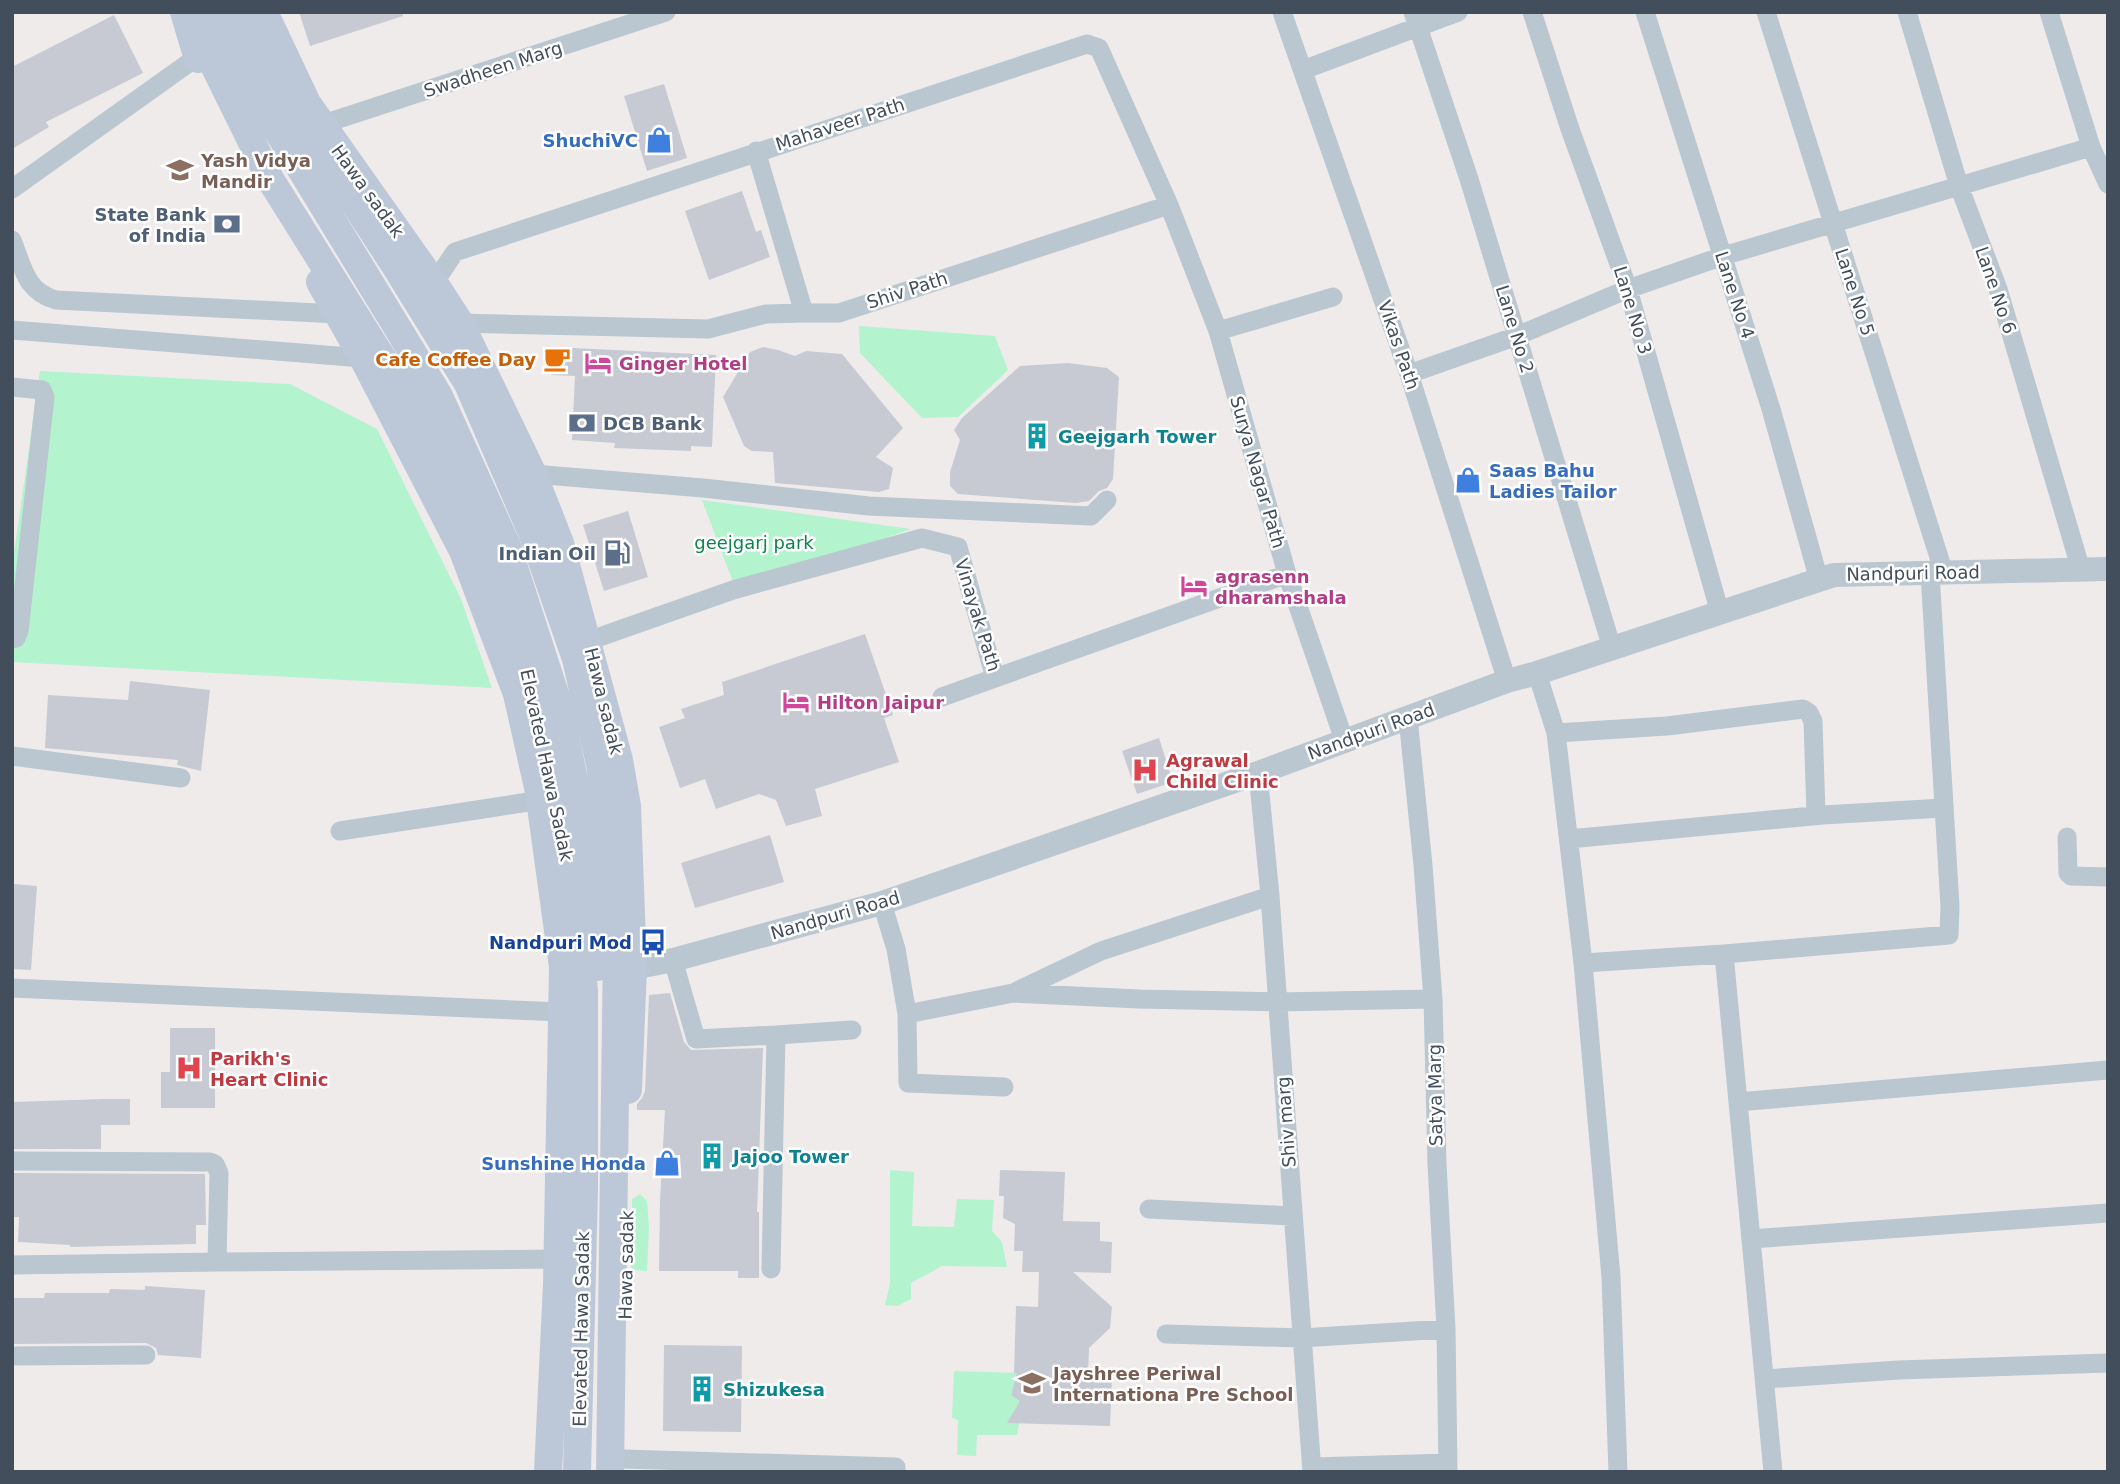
<svg xmlns="http://www.w3.org/2000/svg" width="2120" height="1484" font-family="'DejaVu Sans',sans-serif">
<style>
.green{fill:#b3f3ce}
.building{fill:#c7cad3}
.lines{fill:none;stroke-linecap:round;stroke-linejoin:round}
.minor{stroke:#bac6d0;stroke-width:19}
.tertiary{stroke:#bac6d0;stroke-width:24}
.secondary{stroke:#bcc8d8;stroke-width:28}
.secondary-bridge{stroke:#bcc8d8;stroke-width:28}
.labels{text-anchor:middle;dominant-baseline:central;stroke-width:5;stroke-linejoin:round;paint-order:stroke}
.street-label{font-size:18px;fill:#424e5b;stroke:#fff}
.shop-label{font-size:18px;font-weight:bold;fill:#366cbe;stroke:#fff;text-anchor:end}
.education-label{font-size:18px;font-weight:bold;fill:#785e54;stroke:#fff;text-anchor:start}
.service-label{font-size:18px;font-weight:bold;fill:#4e5e75;stroke:#fff;text-anchor:end}
.food-label{font-size:18px;font-weight:bold;fill:#c56008;stroke:#fff;text-anchor:end}
.hotel-label{font-size:18px;font-weight:bold;fill:#b23c85;stroke:#fff;text-anchor:start}
.culture-label{font-size:18px;font-weight:bold;fill:#0d838f;stroke:#fff;text-anchor:start}
.park-label{font-size:18px;fill:#0c834b;stroke:#fff}
.health-label{font-size:18px;font-weight:bold;fill:#be3a42;stroke:#fff;text-anchor:start}
.transit-label{font-size:18px;font-weight:bold;fill:#164399;stroke:#fff;text-anchor:end}
</style>
<rect width="100%" height="100%" fill="#efebeb"/>
<path class="green" d="M859,326L995,336L1008,370L958,417L922,418L860,353Z
M40,371L290,384L377,429L461,599L492,688L12,662V567Z
M702,500L911,529L828,558L733,582Z
M890,1170L914,1172L912,1226L954,1227L957,1199L994,1200L992,1231L1002,1242L1007,1267L942,1266L911,1283V1299L898,1306L885,1305L890,1283Z
M640,1194L647,1201L649,1226L647,1271L631,1270L632,1199Z
M954,1371L1018,1373L1017,1385L1013,1389L1011,1394L1017,1399H1023L1017,1435H977L976,1456L957,1455L958,1420L952,1418Z"/>
<path class="building" d="M299,12H402L403,16L310,46Z
M114,15L143,73L46,122L49,127L12,149V67Z
M664,84L687,158L647,171L624,96Z
M742,191L756,232L761,230L770,257L709,280L685,211Z
M553,347L716,355L712,447L691,446V451L614,448L615,443L572,440L575,376L551,375Z
M763,347L778,350L795,356L806,351L842,354L903,428L876,457L893,468L889,489L879,492L775,483L773,452L752,451L744,446L723,397L750,352Z
M1068,363L1107,368L1119,377L1113,479L1107,488L1099,491L1089,501L1076,503L958,494L950,486V472L960,440L954,430L962,418L1020,366Z
M628,511L648,577L604,591L583,525Z
M865,634L893,715L884,718L899,762L815,789L822,816L786,826L776,800L759,794L716,809L705,779L680,788L659,727L685,718L681,709L724,695L722,682Z
M130,681L210,690L201,771L177,765L178,760L45,748L48,695L128,700Z
M1159,738L1173,782L1137,794L1122,751Z
M770,835L784,882L695,908L681,863Z
M14,884L37,886L31,970L12,969Z
M670,993L684,1042L691,1050L763,1048L757,1212H759V1278H738V1271H659L660,1201L665,1110H637V1104L642,1098L645,1091L649,995Z
M170,1028H215V1108H161V1072H170Z
M104,1099H130V1125H101V1149H12V1102Z
M1000,1170L1065,1172L1063,1221L1100,1222V1241L1112,1242L1111,1273L1073,1272L1112,1307L1110,1328L1089,1348L1088,1377L1112,1378L1110,1426L1007,1423L1020,1401L1011,1395L1017,1373H1014L1016,1306L1038,1307L1039,1272H1022L1023,1251H1014L1015,1224L1003,1218L1004,1196H999Z
M12,1173L205,1174L206,1225H196V1244L70,1247V1245L18,1242L19,1217H12Z
M145,1286L205,1290L201,1358L158,1355L156,1348L146,1343L12,1344V1298H44L45,1293H109L110,1289L145,1290Z
M664,1345L742,1346L741,1432L663,1431Z"/>
<g class="lines">
<path class="minor" d="M1282,12L1409,374L1507,681
M1413,12L1469,179L1612,648
M1532,12L1570,129L1628,289L1720,613
M1645,12L1771,409L1819,580
M1766,12L1944,573
M1907,12L1959,186L1998,289L2081,570
M2049,12L2091,147L2108,184
M1303,70L1458,12
M320,125L666,12
M756,151L804,313H839L1169,205
M12,189L197,57
M12,240C23,267 25,291 56,300L338,314
M434,283L455,252L1087,44L1099,48L1169,205L1218,331L1287,574L1344,740
M460,323L708,329L766,314L804,313
M12,330L363,358
M1218,331L1333,297
M1409,374L1517,336L1628,289L1723,256L2091,147
M12,387L42,390L45,397L19,631L16,638L12,639
M533,474L703,488L869,506L1091,516L1107,500
M588,641L733,590L922,538L958,547L995,678L1287,574
M1537,673L1556,733L1583,963L1611,1277L1618,1472
M942,697L995,678
M1408,718L1423,865L1433,999L1437,1164L1446,1329L1448,1472
M1556,733L1667,726L1803,709L1809,713L1813,721L1816,815
M12,756L181,778
M1258,773L1270,896L1312,1472
M340,831L541,800
M2067,837L2068,873L2071,876L2108,877
M1569,839L1823,815L1943,808
M882,903L896,949L907,1014L1013,993L1139,999L1278,1002L1433,999
M1724,954L1773,1472
M673,960L696,1039L776,1035L771,1269
M1583,963L1724,954L1949,935L1950,906L1930,573
M12,988L561,1012
M1017,991L1101,951L1270,896
M907,1014L908,1083L1004,1087
M776,1035L852,1030
M1738,1102L2108,1070
M12,1161L210,1162L215,1164L219,1173L217,1262L12,1265
M1149,1209L1293,1216
M1751,1239L2108,1213
M217,1262L557,1259
M1166,1334L1301,1338L1446,1329
M12,1356L146,1355
M1765,1379L1899,1370L2108,1363
M623,1459L896,1467V1472
M1312,1467L1448,1463"/>
<path class="tertiary" d="M616,968H633L673,960L882,903L1258,773L1507,681L1537,673L1834,575L2108,569"/>
<path class="secondary" d="M184,12L198,59
M264,12L307,103L434,283L460,323L533,474L560,543L619,760L627,806L633,968L628,1090
M320,282L363,358L463,551L517,694L539,792L563,967L557,1284L548,1472
M586,837L597,967
M577,1472L584,1189"/>
<path class="secondary-bridge" d="M200,12L205,47L270,179L374,345L426,424L504,598L532,685L554,780L570,870L584,990V1189
M224,12L231,43L257,97L439,396L507,546L558,703L586,837
M250,12L258,39L290,104L394,264L468,384L533,535L576,659L600,764L614,862L617,945L610,1472"/>
</g>
<defs>
<g id="shop-bare" transform="scale(2.1)"><path d="M-5-2.5h2.3a2.7 3.5 0 0 1 5.4 0H5L5.5 6h-11ZM-1.5-2.5h3a1.5 2.3 0 0 0-3 0Z" fill="#3f7fe0" stroke="#fff" stroke-width="2.5" paint-order="stroke"/></g>
<g id="school-bare" transform="scale(2.1)"><path d="M0-5L7-2L0 1L-7-2ZM-4 1L0 2.5L4 1V4Q0 6-4 4Z" fill="#8d6e63" stroke="#fff" stroke-width="2.5" paint-order="stroke"/></g>
<g id="bank-bare" transform="scale(2.1)"><path d="M-6-4H6V4H-6ZM0-2.3a2.3 2.3 0 1 0 0 4.6a2.3 2.3 0 1 0 0-4.6Z" fill="#5c6f8a" stroke="#fff" stroke-width="2.5" paint-order="stroke"/></g>
<g id="cafe-bare" transform="scale(2.1)"><path d="M-5.5-4.5H6V0H3Q3 3.5 0 3.5H-2.5Q-5.5 3.5-5.5 0ZM3-3.2v2h1.7v-2ZM-6 4.5H4V6H-6Z" fill="#e8710a" stroke="#fff" stroke-width="2.5" paint-order="stroke"/></g>
<g id="hotel-bare" transform="scale(2.1)"><path d="M-6-4.5h1.5V1H6V5H4.5V3h-9V5H-6ZM-4 0a1.8 1.8 0 1 1 3.6 0ZM.5 0V-2.5h3Q6-2.5 6 0Z" fill="#d1479c" stroke="#fff" stroke-width="2.5" paint-order="stroke"/></g>
<g id="building-bare" transform="scale(2.1)"><path d="M-4-6H4V6H1V3H-1V6H-4ZM-2.5-4.3h1.7v1.8h-1.7ZM.8-4.3h1.7v1.8H.8ZM-2.5-1h1.7V.8h-1.7ZM.8-1h1.7V.8H.8Z" fill="#0f9aa8" stroke="#fff" stroke-width="2.5" paint-order="stroke"/></g>
<g id="fuel-bare" transform="scale(2.1)"><path d="M-5.5-6h7V0h2V4h1.3V-2.5L3-4.5l.8-.8L6-3V5H2.5V1h-1V6h-7ZM-4.2-4.7v3.2H.2V-4.7Z" fill="#5c6f8a" stroke="#fff" stroke-width="2.5" paint-order="stroke"/></g>
<g id="hospital-bare" transform="scale(2.1)"><path d="M-5-5h3v3.5h4V-5h3V5h-3V1.5h-4V5h-3Z" fill="#e0444e" stroke="#fff" stroke-width="2.5" paint-order="stroke"/></g>
<g id="bus-bare" transform="scale(2.1)"><path d="M-5-6H5V4H4V6H2V4H-2V6H-4V4H-5ZM-3.5-4V0h7V-4ZM-3.5 1.2v1.5H-2V1.2ZM2 1.2v1.5H3.5V1.2Z" fill="#1a4fb4" stroke="#fff" stroke-width="2.5" paint-order="stroke"/></g>
</defs>
<g fill-rule="evenodd">
<use href="#shop-bare" x="659" y="140"/>
<use href="#school-bare" x="180" y="170"/>
<use href="#bank-bare" x="227" y="224"/>
<use href="#cafe-bare" x="557" y="359"/>
<use href="#hotel-bare" x="598" y="363"/>
<use href="#bank-bare" x="582" y="423"/>
<use href="#building-bare" x="1037" y="436"/>
<use href="#shop-bare" x="1468" y="480"/>
<use href="#fuel-bare" x="617" y="553"/>
<use href="#hotel-bare" x="1194" y="586"/>
<use href="#hotel-bare" x="796" y="702"/>
<use href="#hospital-bare" x="1145" y="770"/>
<use href="#bus-bare" x="653" y="942"/>
<use href="#hospital-bare" x="189" y="1068"/>
<use href="#building-bare" x="712" y="1156"/>
<use href="#shop-bare" x="667" y="1163"/>
<use href="#school-bare" x="1032" y="1383"/>
<use href="#building-bare" x="702" y="1389"/>
</g>
<g class="labels">
<g class="street-label">
<text transform="translate(493 69) rotate(-18)">Swadheen Marg</text>
<text transform="translate(840 124) rotate(-18)">Mahaveer Path</text>
<text transform="translate(368 191) rotate(54)">Hawa sadak</text>
<text transform="translate(907 290) rotate(-18)">Shiv Path</text>
<text transform="translate(1996 290) rotate(71)">Lane No 6</text>
<text transform="translate(1855 292) rotate(72)">Lane No 5</text>
<text transform="translate(1735 295) rotate(72)">Lane No 4</text>
<text transform="translate(1633 310) rotate(73)">Lane No 3</text>
<text transform="translate(1515 329) rotate(73)">Lane No 2</text>
<text transform="translate(1399 345) rotate(71)">Vikas Path</text>
<text transform="translate(1258 472) rotate(74)">Surya Nagar Path</text>
<text transform="translate(1913 573) rotate(-1)">Nandpuri Road</text>
<text transform="translate(978 615) rotate(73)">Vinayak Path</text>
<text transform="translate(604 701) rotate(76)">Hawa sadak</text>
<text transform="translate(1371 731) rotate(-20)">Nandpuri Road</text>
<text transform="translate(547 765) rotate(78)">Elevated Hawa Sadak</text>
<text transform="translate(835 915) rotate(-16)">Nandpuri Road</text>
<text transform="translate(1435 1095) rotate(-91)">Satya Marg</text>
<text transform="translate(1286 1122) rotate(-94)">Shiv marg</text>
<text transform="translate(626 1265) rotate(-89)">Hawa sadak</text>
<text transform="translate(581 1329) rotate(-89)">Elevated Hawa Sadak</text>
</g>
<g class="shop-label">
<text x="638" y="140">ShuchiVC</text>
<text x="1489" y="470" text-anchor="start">Saas Bahu<tspan x="1489" dy="21">Ladies Tailor</tspan></text>
<text x="646" y="1163">Sunshine Honda</text>
</g>
<g class="education-label">
<text x="201" y="160">Yash Vidya<tspan x="201" dy="21">Mandir</tspan></text>
<text x="1053" y="1373">Jayshree Periwal<tspan x="1053" dy="21">Internationa Pre School</tspan></text>
</g>
<g class="service-label">
<text x="206" y="214">State Bank<tspan x="206" dy="21">of India</tspan></text>
<text x="603" y="423" text-anchor="start">DCB Bank</text>
<text x="596" y="553">Indian Oil</text>
</g>
<g class="food-label">
<text x="536" y="359">Cafe Coffee Day</text>
</g>
<g class="hotel-label">
<text x="619" y="363">Ginger Hotel</text>
<text x="1215" y="576">agrasenn<tspan x="1215" dy="21">dharamshala</tspan></text>
<text x="817" y="702">Hilton Jaipur</text>
</g>
<g class="culture-label">
<text x="1058" y="436">Geejgarh Tower</text>
<text x="733" y="1156">Jajoo Tower</text>
<text x="723" y="1389">Shizukesa</text>
</g>
<g class="park-label">
<text x="754" y="542">geejgarj park</text>
</g>
<g class="health-label">
<text x="1166" y="760">Agrawal<tspan x="1166" dy="21">Child Clinic</tspan></text>
<text x="210" y="1058">Parikh's<tspan x="210" dy="21">Heart Clinic</tspan></text>
</g>
<g class="transit-label">
<text x="632" y="942">Nandpuri Mod</text>
</g>
</g>
<rect width="2120" height="1484" fill="none" stroke="#424e5b" stroke-width="28"/>
</svg>
